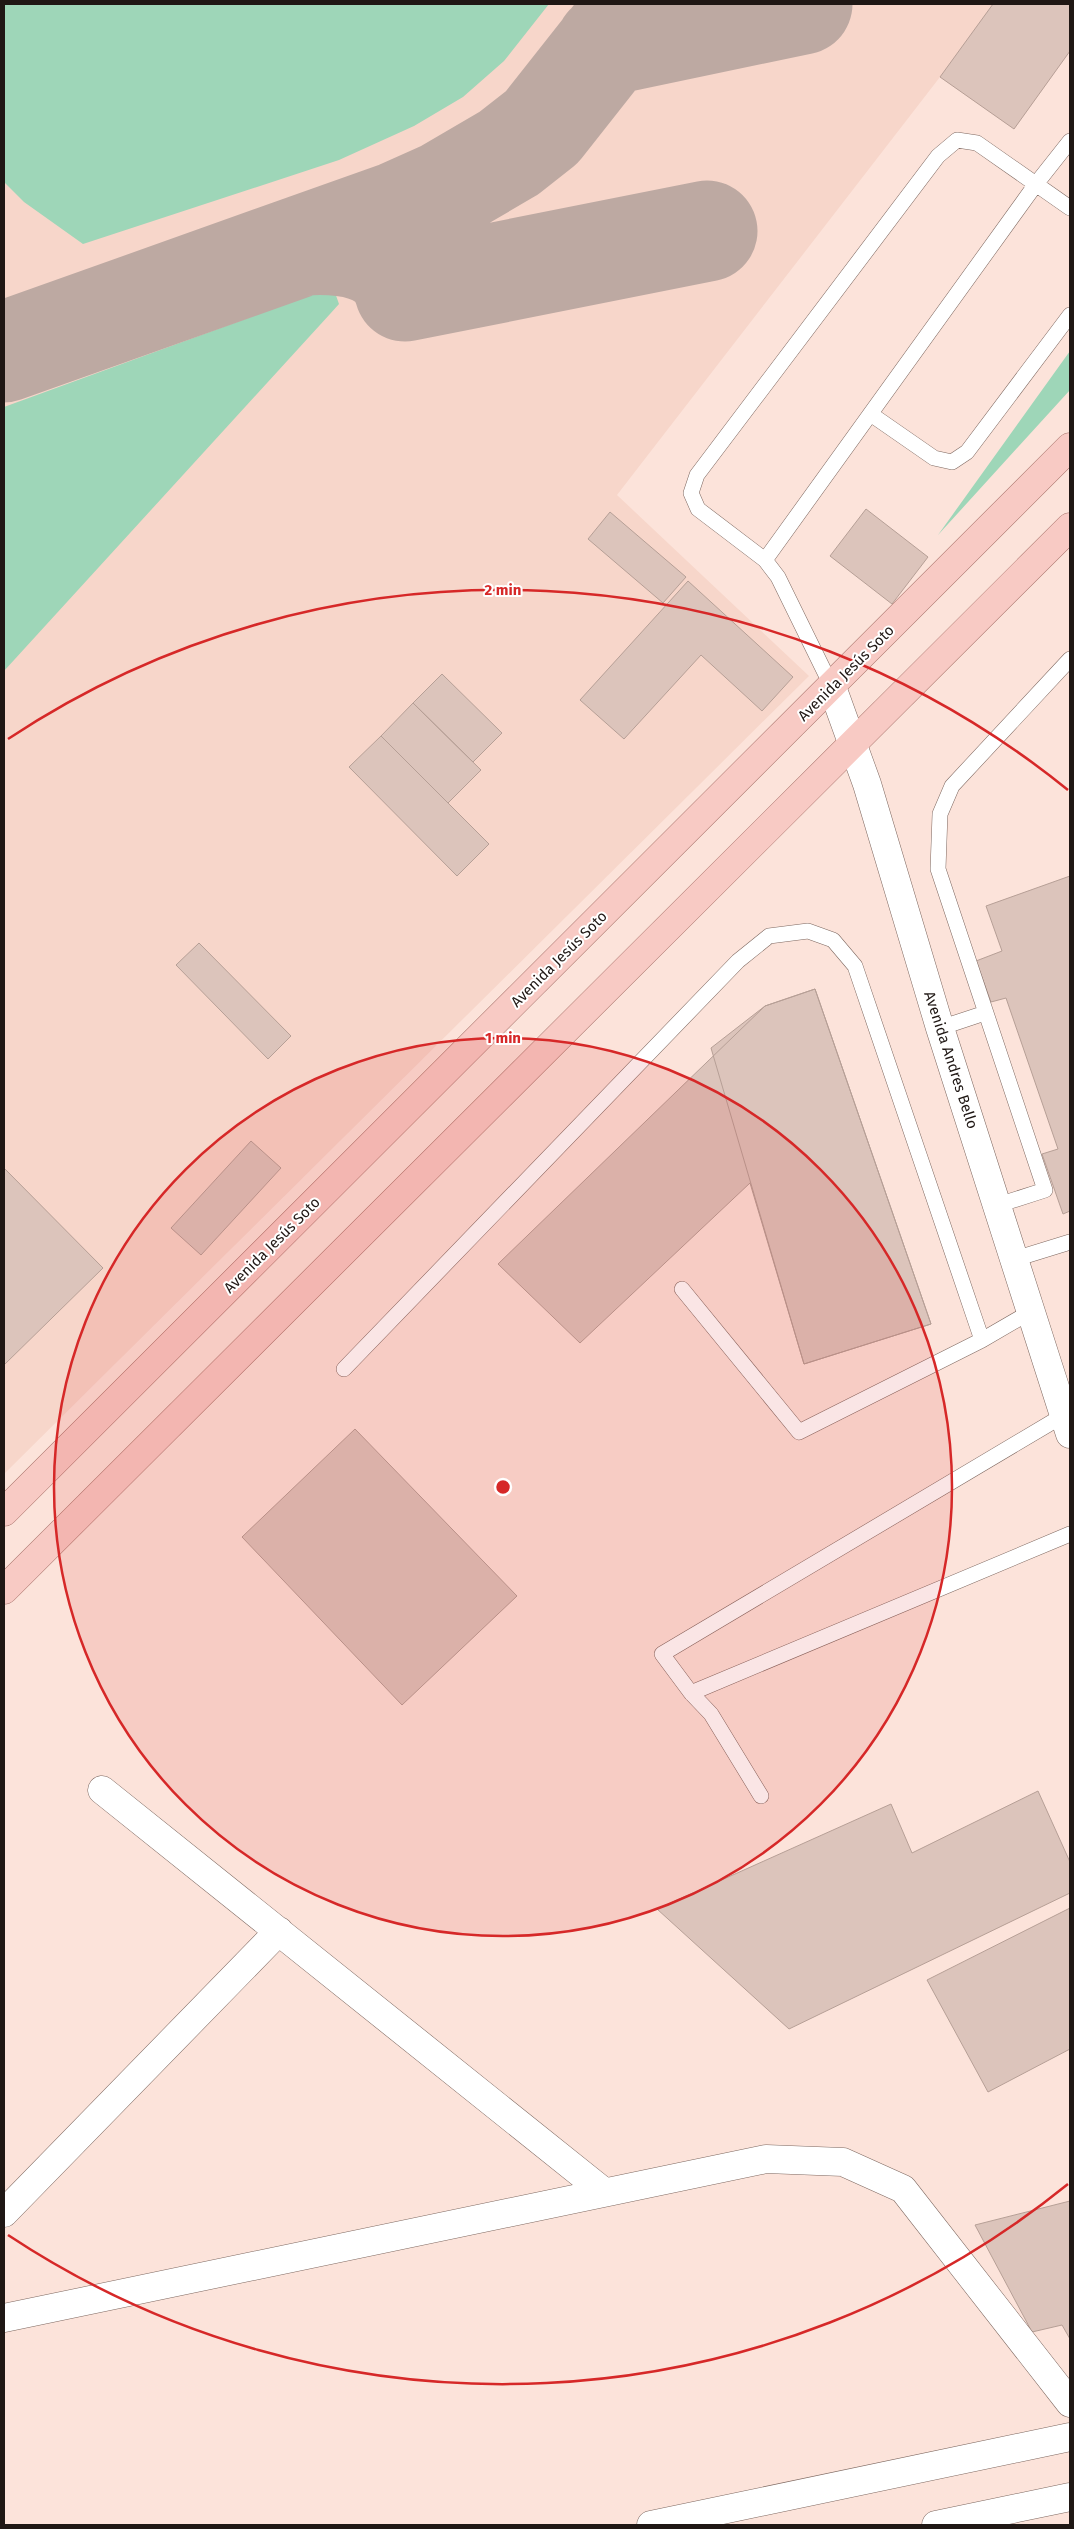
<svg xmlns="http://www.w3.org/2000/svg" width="1074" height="2529" font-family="'Fira Sans',sans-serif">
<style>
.built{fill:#f7d6ca}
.green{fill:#9ed6b8}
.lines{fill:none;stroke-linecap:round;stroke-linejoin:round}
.taxiway{stroke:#bda9a2;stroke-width:101}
.building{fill:#dcc4bb;stroke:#b69f96}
.lane-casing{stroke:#7e6860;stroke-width:16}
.street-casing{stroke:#7e6860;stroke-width:29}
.primary-casing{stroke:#a9756d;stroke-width:29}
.lane{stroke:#fff;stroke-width:15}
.street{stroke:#fff;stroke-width:28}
.primary{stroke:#f8cac4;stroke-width:28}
.ring{fill:none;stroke:#d62828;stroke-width:2.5}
.labels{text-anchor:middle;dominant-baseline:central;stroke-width:4;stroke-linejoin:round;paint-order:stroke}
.street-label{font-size:15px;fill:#1f1714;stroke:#fff}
.centre{fill:#d62828;stroke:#fff;stroke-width:2.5}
.ring-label{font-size:15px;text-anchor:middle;font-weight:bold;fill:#d62828;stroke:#fff;stroke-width:4;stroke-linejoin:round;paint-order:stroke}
</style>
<rect width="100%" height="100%" fill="#fce3da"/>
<path class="built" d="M4,4H1070V51L1014,129L940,77L617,495L809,676L4,1474Z"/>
<path class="green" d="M4,4H549L504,61L463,97L414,126L339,160L83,244L24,202L4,182Z
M333,287L339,304L330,314L4,671V407Z
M1070,351V390L938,535Z"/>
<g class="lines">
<path class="taxiway" d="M606,45L802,4
M305,245C343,243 393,247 405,291L707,231
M4,352L397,212L444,191L509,153L542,127L639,4"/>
</g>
<path class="building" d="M993,4H1070V51L1014,129L940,77Z
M866,509L928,557L892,604L830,556Z
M610,512L686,577L663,603L588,539Z
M688,581L793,677L762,711L701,655L624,739L580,700Z
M442,674L502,733L473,762L413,703Z
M413,703L481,770L448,803L381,736Z
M381,736L489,844L457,876L349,767Z
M1070,876V1211L1063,1214L1042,1154L1058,1149L1006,998L991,1002L976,961L1002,951L986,906Z
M199,943L291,1036L268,1059L176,965Z
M815,989L931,1324L804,1364L750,1183L580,1343L498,1264L765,1006Z
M815,989L931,1324L804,1364L711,1048L765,1006Z
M251,1141L281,1168L201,1255L171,1228Z
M4,1168L103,1268L4,1365Z
M355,1429L517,1596L402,1705L242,1537Z
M1038,1791L1070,1862V1893L789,2029L657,1909L891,1804L912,1853Z
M1070,1908V2049L988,2092L927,1980Z
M1070,2201V2339L1062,2325L1032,2332L975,2225Z"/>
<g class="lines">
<g class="lane-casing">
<path id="lane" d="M872,415L934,458L952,462L967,452L1070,315
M765,560L1036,184L1070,141
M832,687L778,577L765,560L698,509L691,493L697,475L938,156L957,140L977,143L1070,208
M940,1028L985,1013
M998,1205L1045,1190L938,869L940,814L952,786L1070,659
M1015,1259L1070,1242
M682,1289L799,1432L982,1340L1032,1311
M344,1369L738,961L769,936L808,931L833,940L855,966L982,1340
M691,1693L1070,1534
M761,1796L711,1714L691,1693L662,1654L1064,1415"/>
</g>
<g class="street-casing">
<path id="street" d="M832,687L867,784L940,1028L1070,1434
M102,1790L604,2192
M4,2213L279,1931
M4,2318L766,2159L843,2162L903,2189L1070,2403
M651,2525L1070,2437
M936,2525L1070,2497"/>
</g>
<g class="primary-casing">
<path id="primary" d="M4,1512L1070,447
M4,1590L1070,527"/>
</g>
<use href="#lane" class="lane"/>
<use href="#street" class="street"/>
<use href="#primary" class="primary"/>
</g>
<circle cx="503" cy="1487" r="449" fill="#d62828" fill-opacity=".12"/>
<g class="ring">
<circle cx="503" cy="1487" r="449"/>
<path d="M1068 2184A897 897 0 0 1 8 2235M8 739A897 897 0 0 1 1068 790"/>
</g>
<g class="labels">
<g class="street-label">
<text transform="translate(846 673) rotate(-45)">Avenida Jesús Soto</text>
<text transform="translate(559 959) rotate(-45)">Avenida Jesús Soto</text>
<text transform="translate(951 1060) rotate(72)">Avenida Andres Bello</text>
<text transform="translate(272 1245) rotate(-45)">Avenida Jesús Soto</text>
</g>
</g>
<circle cx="503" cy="1487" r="8" class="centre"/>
<g class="ring-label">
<text x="503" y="595">2 min</text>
<text x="503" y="1043">1 min</text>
</g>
<rect width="1074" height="2529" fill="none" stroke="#1f1714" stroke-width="10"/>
</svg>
